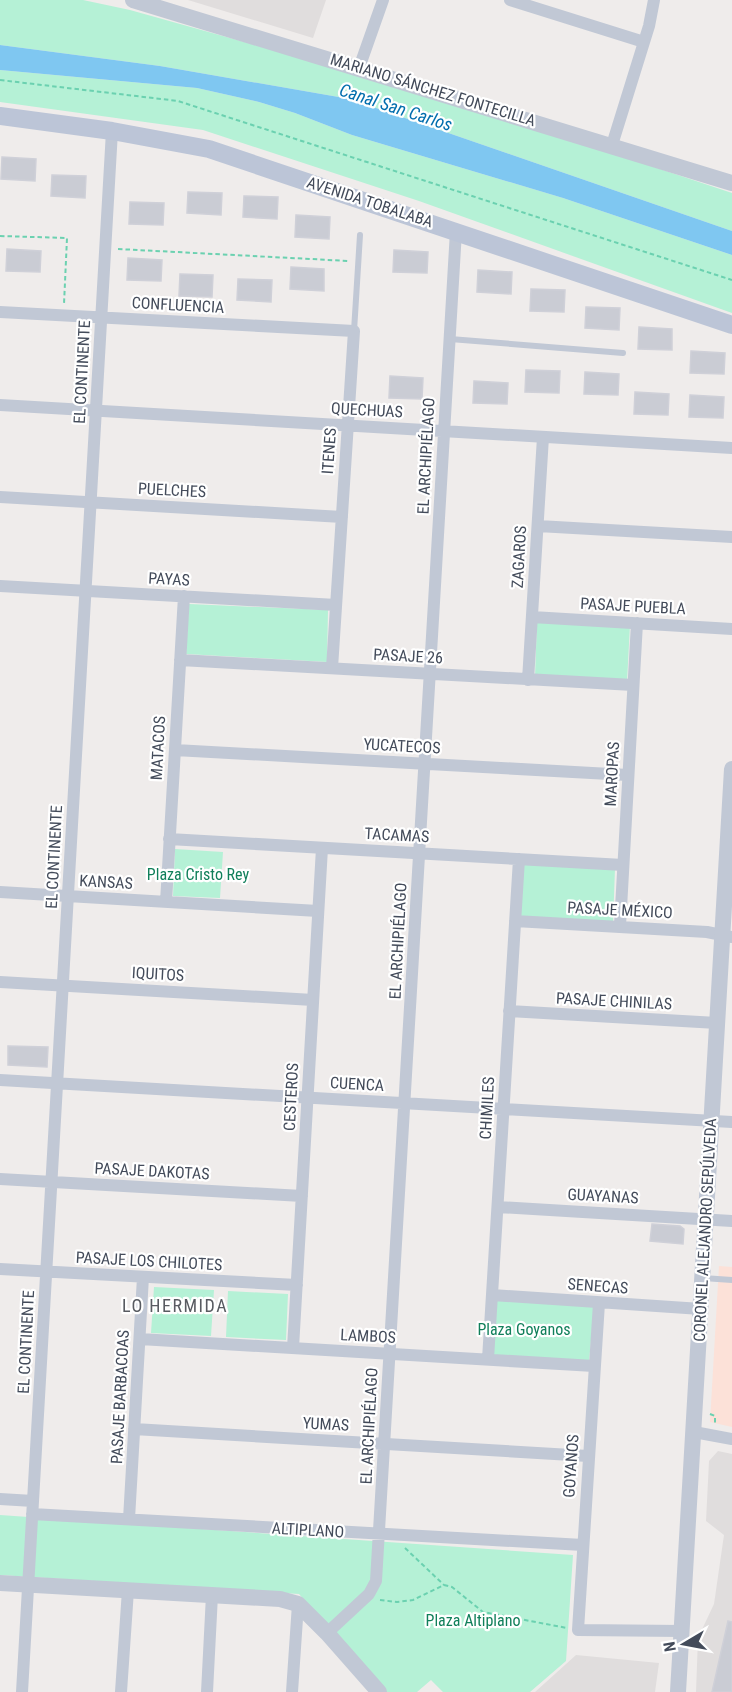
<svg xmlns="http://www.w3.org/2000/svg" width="732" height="1692" font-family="'Roboto Condensed',sans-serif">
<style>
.education{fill:#e0dddd}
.medical{fill:#fce1d8}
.green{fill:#b5f1d6}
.water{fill:#7fc7f1}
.building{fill:#caccd4;stroke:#cfd0d8;stroke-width:1.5}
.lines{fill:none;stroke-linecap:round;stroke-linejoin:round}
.path{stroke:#6bd1b0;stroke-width:2;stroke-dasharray:4.5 3;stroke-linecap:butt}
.service{stroke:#c1c8d5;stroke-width:6}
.minor{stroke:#c1c8d5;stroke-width:12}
.tertiary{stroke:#c1c8d5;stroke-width:16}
.secondary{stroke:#bcc5d7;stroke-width:18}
.labels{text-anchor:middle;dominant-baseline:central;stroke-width:4.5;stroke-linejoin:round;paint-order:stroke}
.street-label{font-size:16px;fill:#434b5a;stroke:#fff}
.park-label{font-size:16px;fill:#107f5a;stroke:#fff}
.water-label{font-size:18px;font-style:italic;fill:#026eae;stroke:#fff}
.neighbourhood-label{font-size:18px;letter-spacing:1.5px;fill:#585b61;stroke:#fff}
</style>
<rect width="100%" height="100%" fill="#efeceb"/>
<path class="education" d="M188,0H326L313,38Z
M718,1451L732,1454V1692H696L698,1638L714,1604L724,1535L706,1521L709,1461Z
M576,1655L659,1663L655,1692H535Z"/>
<path class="medical" d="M719,1266L732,1267V1427L710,1422Z"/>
<path class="green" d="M0,0H83L130,10L351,72L597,148L732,193V231L350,99L160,66L0,45Z
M0,70L197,88L259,102L295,113L352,135L563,198L732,255V313L419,201L203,130L0,102Z
M189,604L328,610L327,662L186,654Z
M537,621L630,625L627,682L535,677Z
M175,849L223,852L220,898L173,896Z
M522,862L615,868L613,924L519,918Z
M154,1287L214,1290L211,1336L151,1333Z
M228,1291L288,1294L286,1340L226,1337Z
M495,1298L594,1307L589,1362L493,1356Z
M0,1515L573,1555L566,1661L530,1692H443L431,1680L417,1692H386L299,1594L0,1575Z"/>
<path class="water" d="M0,45L160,66L350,99L732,231V255L563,198L352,135L295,113L259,102L197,88L0,70Z"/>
<path class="building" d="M2,157L36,159L35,181L1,179Z
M52,175L86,176L85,198L51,196Z
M188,192L222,193L221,215L187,213Z
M244,196L278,197L277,219L243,217Z
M130,202L164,203L163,225L129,224Z
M296,215L330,217L329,239L295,237Z
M7,249L41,251L40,272L6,271Z
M394,250L428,252L427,273L393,272Z
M128,258L162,260L161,281L127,280Z
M291,267L324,269V291L290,289Z
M478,270L512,272L511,294L477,292Z
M180,274L213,275L212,297L179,296Z
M238,279L272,280L271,302L237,300Z
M531,289L565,290L564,312L530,311Z
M586,307L620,308L619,330L585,328Z
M639,327L672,329V350L638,349Z
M691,351L725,353L724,374L690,373Z
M526,370L560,371L559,393L525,392Z
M585,372L619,374L618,395L584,394Z
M390,376L423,378L422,399L389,398Z
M474,381L508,383L507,404L473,403Z
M635,392L669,394L668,415L634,414Z
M690,395L724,397L723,418L689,417Z
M8,1046L48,1047L47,1067L8,1065Z
M652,1224L680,1226L684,1229L683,1244L650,1241Z
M728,1621L732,1622V1692H712Z"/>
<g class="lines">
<path class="path" d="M0,80L178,101L732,280
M0,236L67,238L64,304
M118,249L349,261
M710,1414L715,1416V1423
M405,1548L444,1585
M380,1600L397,1602L413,1600L444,1585L452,1587L483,1612L567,1628"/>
<path class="service" d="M354,331L360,235
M450,339L623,353
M703,1278L732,1280"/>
<path class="minor" d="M510,0L644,42
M359,68L383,0
M612,145L649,26L654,0
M0,312L354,331L332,668
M0,405L732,448
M0,497L342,517
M538,526L732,537
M0,586L336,605
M532,617L732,629
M180,660L633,685
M528,680L543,437
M175,750L628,775
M169,839L623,865
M0,892L318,911
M166,902L184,596
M515,921L707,932L732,937
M620,926L637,623
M0,982L313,1000
M509,1011L717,1023
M0,1080L732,1122
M0,1179L302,1196
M498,1207L732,1221
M0,1269L297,1285
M492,1295L701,1309
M599,1303L578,1630L682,1631
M140,1339L594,1366
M293,1348L322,848
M488,1359L519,859
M134,1429L588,1456
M694,1432L732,1439
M0,1499L33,1501
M32,1514L583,1545
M129,1519L143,1277
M327,1633L369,1594L376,1581L456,231
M22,1692L112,131
M121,1692L128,1590
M207,1692L212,1595
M292,1692L298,1604"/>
<path class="tertiary" d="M133,0L732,183
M0,1583L280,1599L298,1604L327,1633L379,1692
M678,1692L732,769"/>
<path class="secondary" d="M0,116L112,131L209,149L732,325"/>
</g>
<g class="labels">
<g class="street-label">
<text transform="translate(433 90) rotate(17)">MARIANO SÁNCHEZ FONTECILLA</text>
<text transform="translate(370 202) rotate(18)">AVENIDA TOBALABA</text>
<text transform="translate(178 305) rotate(3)">CONFLUENCIA</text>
<text transform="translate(82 372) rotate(-87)">EL CONTINENTE</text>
<text transform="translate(367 410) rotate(3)">QUECHUAS</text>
<text transform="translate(329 451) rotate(-86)">ITENES</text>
<text transform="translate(426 456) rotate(-87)">EL ARCHIPIÉLAGO</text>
<text transform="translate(172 490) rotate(3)">PUELCHES</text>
<text transform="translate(519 557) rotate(-87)">ZAGAROS</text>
<text transform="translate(169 579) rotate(3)">PAYAS</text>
<text transform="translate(633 606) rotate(3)">PASAJE PUEBLA</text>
<text transform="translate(408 656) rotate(3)">PASAJE 26</text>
<text transform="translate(402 746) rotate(3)">YUCATECOS</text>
<text transform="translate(158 748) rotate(-87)">MATACOS</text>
<text transform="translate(612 774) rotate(-87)">MAROPAS</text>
<text transform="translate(397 835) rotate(3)">TACAMAS</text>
<text transform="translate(54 857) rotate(-87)">EL CONTINENTE</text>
<text transform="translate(106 882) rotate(3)">KANSAS</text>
<text transform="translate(620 910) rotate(3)">PASAJE MÉXICO</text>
<text transform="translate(398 941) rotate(-87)">EL ARCHIPIÉLAGO</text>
<text transform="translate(158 974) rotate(3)">IQUITOS</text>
<text transform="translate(614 1001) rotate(3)">PASAJE CHINILAS</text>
<text transform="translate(357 1084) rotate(3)">CUENCA</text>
<text transform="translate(291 1097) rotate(-87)">CESTEROS</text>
<text transform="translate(487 1108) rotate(-87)">CHIMILES</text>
<text transform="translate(152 1171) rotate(3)">PASAJE DAKOTAS</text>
<text transform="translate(603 1196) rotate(3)">GUAYANAS</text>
<text transform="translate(705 1230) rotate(-87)">CORONEL ALEJANDRO SEPÚLVEDA</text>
<text transform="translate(149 1261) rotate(3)">PASAJE LOS CHILOTES</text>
<text transform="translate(598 1286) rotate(4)">SENECAS</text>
<text transform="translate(368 1336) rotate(3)">LAMBOS</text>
<text transform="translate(26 1342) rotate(-87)">EL CONTINENTE</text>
<text transform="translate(120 1397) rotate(-87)">PASAJE BARBACOAS</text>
<text transform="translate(326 1424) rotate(3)">YUMAS</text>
<text transform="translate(369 1426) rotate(-87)">EL ARCHIPIÉLAGO</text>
<text transform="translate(571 1466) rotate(-86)">GOYANOS</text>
<text transform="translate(308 1530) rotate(3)">ALTIPLANO</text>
</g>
<g class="park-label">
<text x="198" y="874">Plaza Cristo Rey</text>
<text x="524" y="1329">Plaza Goyanos</text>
<text x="473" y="1620">Plaza Altiplano</text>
</g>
<g class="water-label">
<text transform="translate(396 107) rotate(18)">Canal San Carlos</text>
</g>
<g class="neighbourhood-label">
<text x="175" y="1305">LO HERMIDA</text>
</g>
</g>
<g transform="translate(684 1644) rotate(260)" stroke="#ffffff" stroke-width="4.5" paint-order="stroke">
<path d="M0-4.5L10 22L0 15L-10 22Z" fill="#434b5a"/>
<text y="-9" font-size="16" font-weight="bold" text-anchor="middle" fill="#434b5a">N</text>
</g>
</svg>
